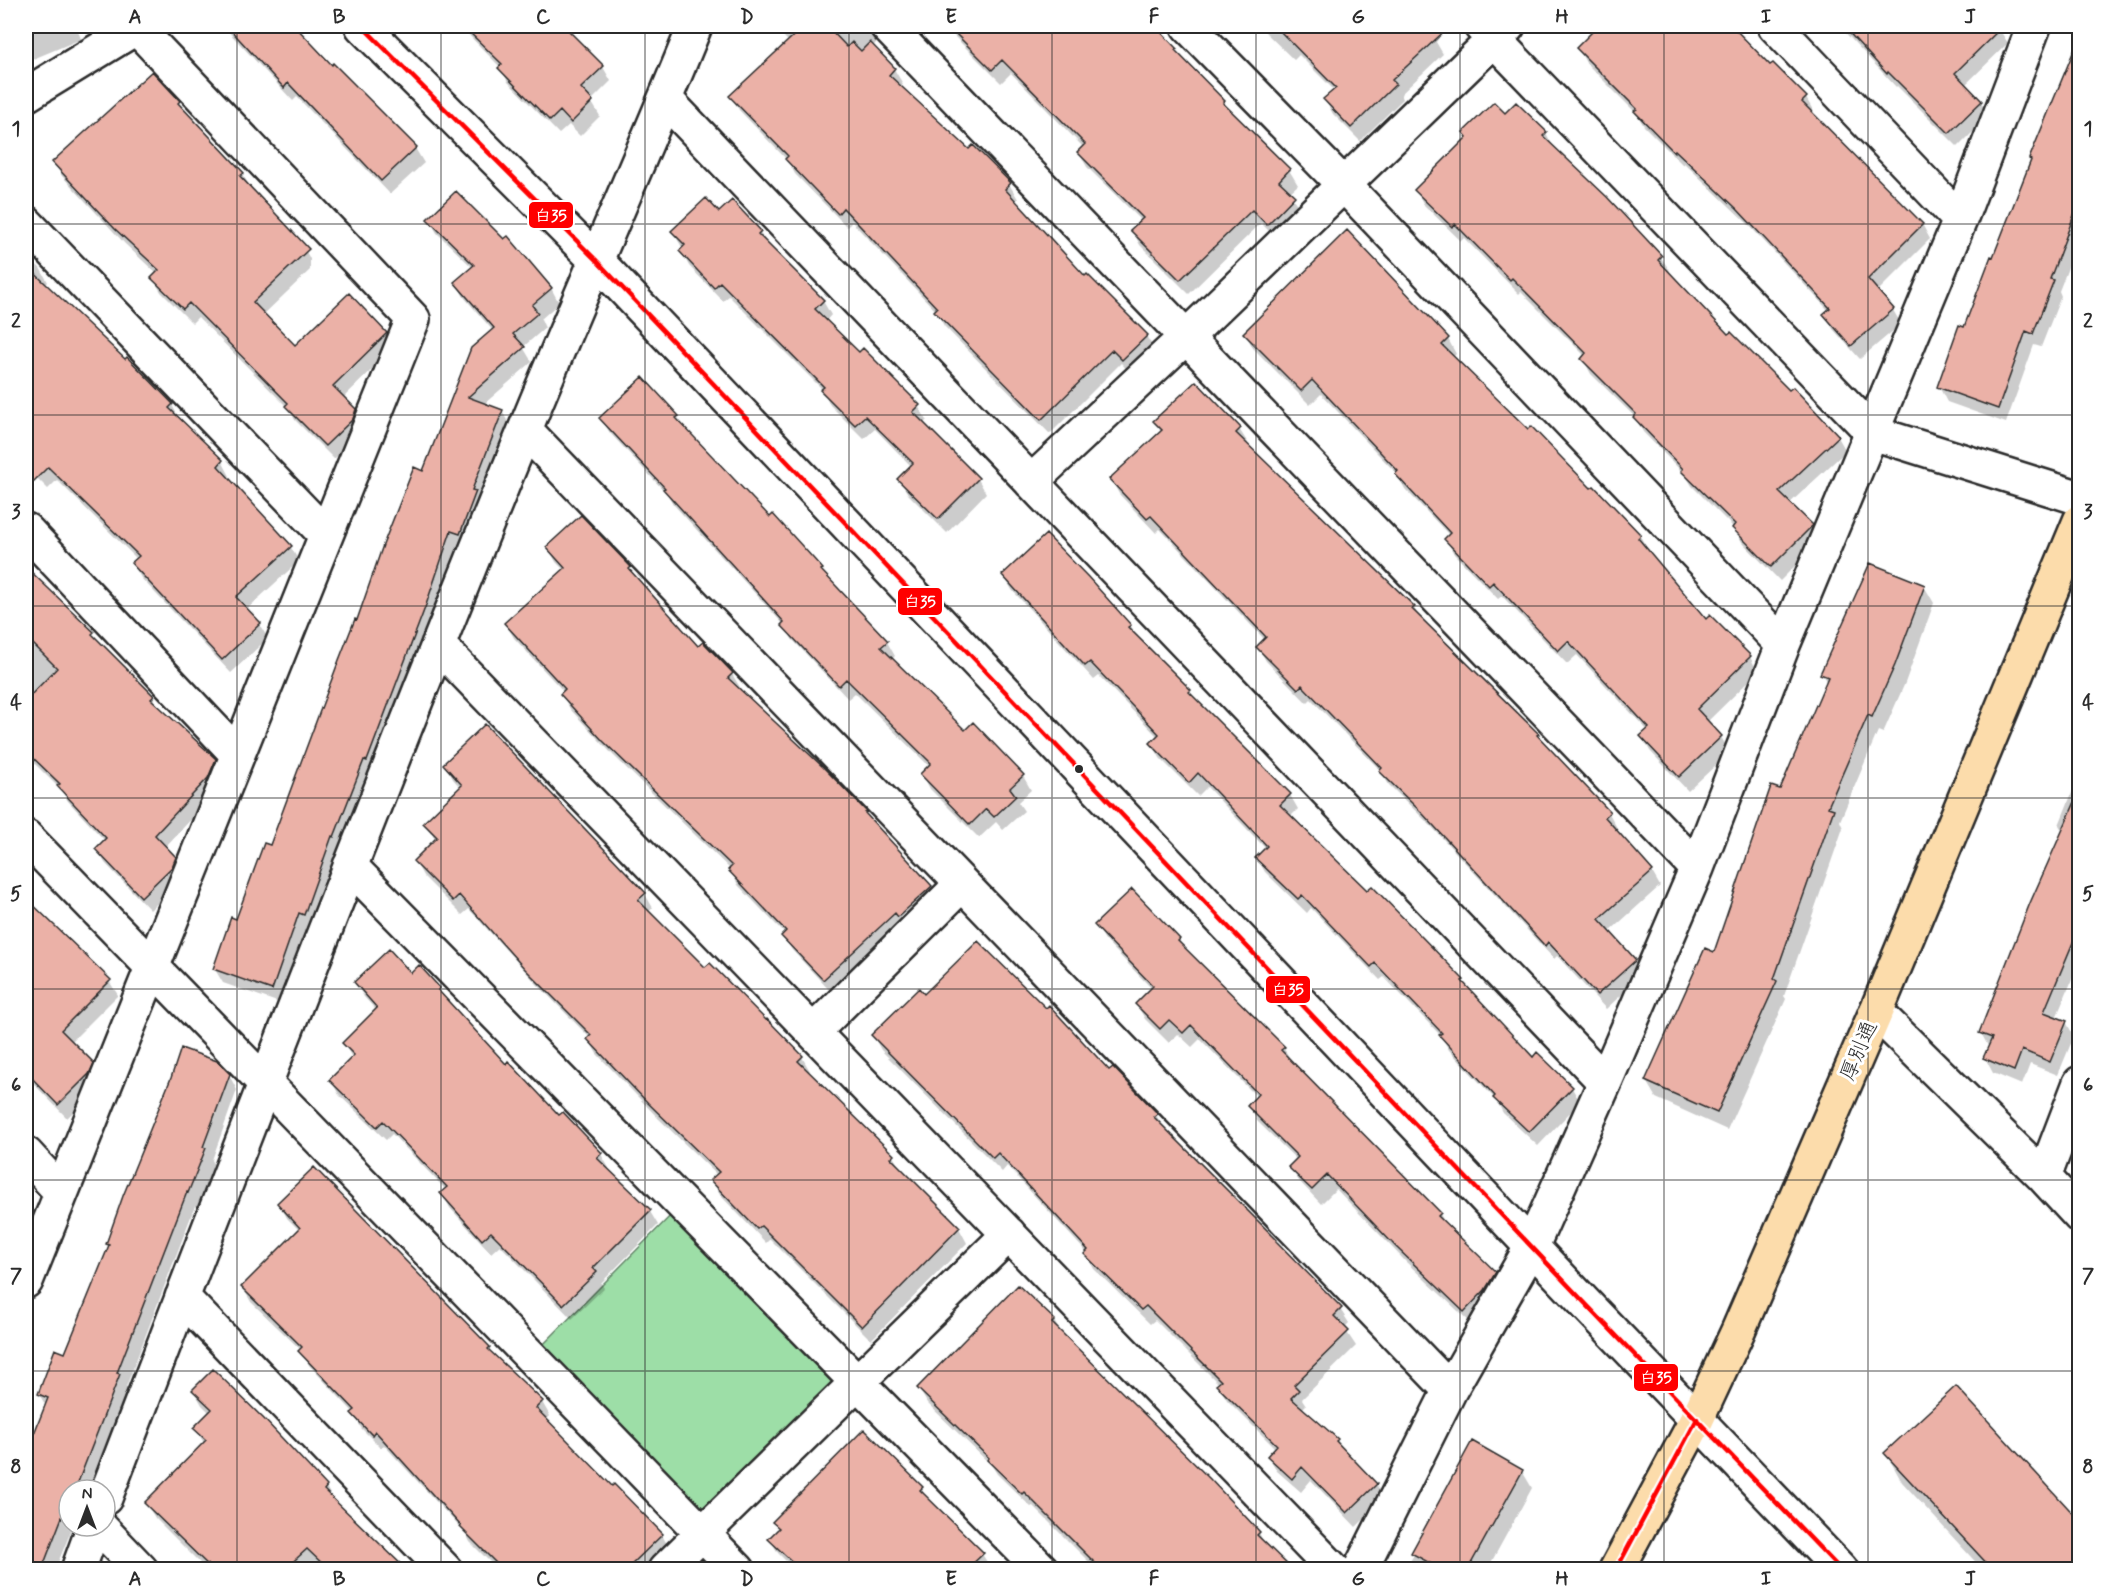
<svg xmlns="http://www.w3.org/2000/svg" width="2105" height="1595" font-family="Mynerve,'Klee One',sans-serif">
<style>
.green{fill:#9ddea7;stroke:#648469;stroke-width:1.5}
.shadow{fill:#0003}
.building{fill:#ebb1a7;stroke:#2b2b2b;stroke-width:1.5}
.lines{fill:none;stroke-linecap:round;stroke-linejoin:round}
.minor-casing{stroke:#2b2b2b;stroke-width:38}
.major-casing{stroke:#2b2b2b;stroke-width:38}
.minor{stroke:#fff;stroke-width:33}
.major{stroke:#fcdcab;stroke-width:33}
.bus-1-casing{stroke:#fff;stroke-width:9}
.bus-1{stroke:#f00;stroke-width:4.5}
.grid{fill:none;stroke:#2b2b2b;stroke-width:1.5;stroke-opacity:0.55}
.bus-dot{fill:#2b2b2b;stroke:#fff;stroke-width:2}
.labels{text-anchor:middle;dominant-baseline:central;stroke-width:6;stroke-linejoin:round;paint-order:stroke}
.street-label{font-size:21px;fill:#2b2b2b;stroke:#fff}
.line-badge{stroke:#fff;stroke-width:2}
.badge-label{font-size:16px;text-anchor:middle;font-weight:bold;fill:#fff}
.neatline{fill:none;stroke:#2b2b2b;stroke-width:2}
.grid-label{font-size:20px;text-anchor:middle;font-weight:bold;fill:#2b2b2b}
</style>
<rect width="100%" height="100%" fill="#fff"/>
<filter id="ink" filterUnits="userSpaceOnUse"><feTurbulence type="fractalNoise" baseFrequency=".0167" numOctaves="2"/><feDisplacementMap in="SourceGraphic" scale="12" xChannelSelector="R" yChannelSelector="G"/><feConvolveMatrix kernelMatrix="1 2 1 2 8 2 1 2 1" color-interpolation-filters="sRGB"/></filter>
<g filter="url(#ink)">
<path class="green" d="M682,1204L857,1382L702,1533L531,1357Z"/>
<path class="shadow" d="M26,26H76L81,39L26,62Z
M223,26H293L332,67L415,148L424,163L390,194L297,97L293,101Z
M460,26H562L603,67L611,81L591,101L600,116L580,136L569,125L559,134L508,82L501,68Z
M773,26H884L877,35L876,43L872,47L894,69L903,84L899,87L969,151L1009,184L1018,199L1015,201L1085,278L1146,336L1155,350L1131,374L1121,363L1050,434L944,326L936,311L852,222L847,227L795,174L788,161L739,110L731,96L789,42Z
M944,26H1153L1176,50L1181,58L1224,102L1230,112L1289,170L1298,185L1289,193L1302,212L1276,238L1261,223L1189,294L1140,245L1132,230L1142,221L1087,167L1079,153L1084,148L1011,73L1001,83Z
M1259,26H1432L1439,38L1436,42L1443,54L1401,94L1403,99L1360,141L1333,114L1325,100L1335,91L1299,55L1294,60Z
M1583,26H1731L1770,67L1806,98L1814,112L1812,114L1922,224L1930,239L1877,292L1893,310L1901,324L1860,359L1833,329L1825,314L1829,311L1747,223L1684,163L1683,165L1644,126L1636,113L1586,63L1578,48L1591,35Z
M1839,26H1997L2008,43L1965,85L1981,102L1989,116L1958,147L1897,86L1896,87Z
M2080,41V237L2059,291L2061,296L2041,347L2034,345L2006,423L1947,402L1939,387L1994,259L2032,161L2030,159Z
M179,102L184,112L242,174L251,188L302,244L310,259V270L263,315L295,347L386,334L394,348L343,398L355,410L364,425L360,434L334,459L295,420L289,409L198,317L192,323L161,292L153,278L157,274L125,244L62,176L53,162Z
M1516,104L1546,133L1554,148L1606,198L1661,257L1670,271L1668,273L1728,336L1838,437L1846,451L1789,504L1811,526L1820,541L1780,581L1742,542L1734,528L1692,486L1686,476L1643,432L1635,417L1591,374L1583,359L1585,356L1521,292L1519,294L1464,238L1461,241L1424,205L1416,190L1468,138L1465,133L1505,115Z
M719,214L760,232L769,247L823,301L831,315L825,322L918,406L927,420L923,424L978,479L986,493L947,533L908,494L899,479L912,467L875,429L864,439L830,405L823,390L729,296L723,301L689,266L681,251L683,249L673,232Z
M429,219L551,288L559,303L541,319L545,328L523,347L532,362L484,404L502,411L510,426L468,548L459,545L433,620L312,929L307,927L280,1003L223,983L214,968L270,847L358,622L424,473L493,331L464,297L456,283L473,268L437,233Z
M1347,232L1448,339L1456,354L1453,357L1640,536L1648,550L1706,621L1710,617L1750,657L1758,672L1707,722L1721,737L1730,752L1688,791L1650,751L1642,737L1648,731L1577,655L1567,664L1502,596L1498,599L1454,554L1446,539L1450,536L1405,489L1397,474L1321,394L1310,405L1253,348L1245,333Z
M26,255L40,268L48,282L45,285L172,405L180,420L222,461L230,476L227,479L290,546L299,561L246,610L259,624L268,638L231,673L141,578L133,564L137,559L57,480L48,489L26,467Z
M677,416L686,431L770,519L773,516L822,570L828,580L887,642L895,656L892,659L965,732L1023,776L1031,790L1018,802L1024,811L1003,830L996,822L979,838L930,789L922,774L929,766L855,693L848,699L792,639L784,625L673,504L668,495L610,433L601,418Z
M1155,421L1239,429L1248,443L1246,445L1414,608L1420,619L1537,735L1542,742L1609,813L1617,828L1614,830L1652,872L1660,886L1609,932L1635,961L1643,975L1606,1009L1557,956L1554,959L1432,827L1389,785L1380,770L1311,699L1307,703L1266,661L1258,647L1265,640L1160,529L1156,533L1119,494L1111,479L1161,432Z
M548,547L630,568L636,579L698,648L703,644L732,674L741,689L739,690L822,768L866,813L871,821L931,887L939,901L832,993L792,950L783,936L785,934L738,885L731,870L613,755L570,709L562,694L564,692L514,638L506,624L564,570L556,562Z
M26,568L92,633L98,643L153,697L160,709L215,760L223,775L216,793L165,847L175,858L184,873L180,882L150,910L105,863L97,849L105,841L68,801L61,790L26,755Z
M1004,576L1130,626L1137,639L1189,691L1194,700L1290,795L1298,809L1290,817L1367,892L1462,981L1533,1059L1572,1088L1580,1102L1538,1146L1503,1113L1496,1100L1449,1050L1441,1036L1384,977L1380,980L1311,908L1307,913L1265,872L1257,858L1266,849L1207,787L1198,796L1160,758L1152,743L1158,737L1099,676L1094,680L1012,590Z
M1924,586L1934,603L1905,683L1883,733L1878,731L1840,821L1843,828L1784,996L1786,999L1727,1130L1656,1098L1646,1081L1715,954L1827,683L1822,674Z
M445,764L645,894L653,908L648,912L705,969L802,1057L810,1071L808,1073L893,1156L901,1170L959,1228L967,1243L871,1340L770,1239L766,1243L720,1195L712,1181L717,1175L658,1118L597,1054L589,1040L590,1038L536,983L469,909L462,915L423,876L415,861L436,840L425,824L461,788L453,779Z
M2076,783L2080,785V961L2056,1018L2066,1022L2074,1036L2058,1075L2030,1064L2022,1085L1993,1073L1985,1058L1989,1048L1981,1033L2063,832L2059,825Z
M26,899L109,981L118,995L71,1042L92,1064L101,1078L97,1089L67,1118L26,1076Z
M1096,925L1179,940L1184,949L1283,1047L1292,1062L1440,1214L1448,1228L1494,1273L1503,1288L1473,1325L1406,1262L1336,1189L1321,1204L1299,1181L1290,1167L1297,1160L1257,1121L1249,1106L1257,1097L1200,1039L1192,1047L1178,1034L1169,1043L1145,1019L1137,1005L1152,989L1105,940Z
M411,975L438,989L445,1000L506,1066L559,1118L601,1154L609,1168L607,1170L649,1210L658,1225L601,1283L604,1288L572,1319L500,1245L491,1253L450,1208L442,1193L446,1190L392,1134L386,1140L339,1095L331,1080L352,1058L344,1043L377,1011L364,997L355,982Z
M924,996L1109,1073L1156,1115L1165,1130L1276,1241L1280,1248L1340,1309L1349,1323L1344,1328L1356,1346L1302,1399L1306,1405L1302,1409L1337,1440L1343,1451L1376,1485L1385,1499L1356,1527L1311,1480L1301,1492L1277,1471L1269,1457L1276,1449L1227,1400L1218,1385L1219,1384L1155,1320L1150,1324L1094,1269L1086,1255L1087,1253L1007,1166L1002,1172L881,1050L873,1036Z
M229,1075L237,1090L212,1160L214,1164L197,1207L195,1206L126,1387L128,1390L87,1490H69V1526H73L55,1570H26V1461L46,1406L39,1394L66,1355L110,1248L107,1244Z
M26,1197L35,1213L26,1223Z
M279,1203L489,1348L493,1356L542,1402L550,1416L546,1420L612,1489L614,1486L662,1535L670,1550L650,1570H498L470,1542L466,1534L384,1445L381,1448L361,1428L354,1413L309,1365L301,1350L251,1302L243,1288L300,1231L287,1218Z
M1054,1321L1062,1335L1259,1533L1266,1546L1290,1570H1097L1033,1506L1031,1507L997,1474L992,1466L927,1403L919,1389Z
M1956,1388L2080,1522V1570H1983L1902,1482L1886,1453Z
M194,1391L326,1487L334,1501L394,1560L399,1570H199L197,1565L200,1563L155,1518L146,1503L204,1443L195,1428L210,1413L202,1405Z
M1522,1471L1532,1488L1487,1570H1405L1433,1522Z
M921,1488L928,1500L982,1554L992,1570H795L778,1553L770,1539L779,1530L774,1522Z"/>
<path class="building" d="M227,26H295L332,65L333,63L417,147L381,181L288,83L284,88Z
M463,26H564L604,66L581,88L593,101L571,123L560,111L550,121L498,68L502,64Z
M804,26H827L847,47L852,42L861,51L870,42L895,68L889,75L969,149L973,145L1011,183L1005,189L1085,276L1087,274L1148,335L1122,360L1112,350L1041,420L934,311L937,308L843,208L838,214L785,159L788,156L729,96Z
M948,26H1155L1177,49L1175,50L1225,101L1223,103L1290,169L1279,181L1295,196L1267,225L1252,210L1180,280L1130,230L1143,218L1077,152L1085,144L1002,60L992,70Z
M1275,26H1450L1392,80L1396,84L1351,128L1323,99L1336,88Z
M1598,26H1732L1770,65L1773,63L1807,97L1802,102L1923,224L1868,279L1894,309L1851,346L1823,314L1830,308L1737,209L1675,150L1674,152L1634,111L1637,109L1576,48Z
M1843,26H2003L1955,73L1982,101L1949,133L1888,72L1887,74Z
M2079,38V202L2050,279L2054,280L2033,334L2026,331L1998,409L1937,387L1959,325L1964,327L1991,256L1993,257L2031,160L2029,159Z
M152,71L180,101L178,103L244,173L240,176L309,249L253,302L295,345L349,293L387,333L333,386L356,409L353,419L325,446L285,406L288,403L189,303L183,309L151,278L159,270L115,229L52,162Z
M1494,102L1505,113L1516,102L1547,132L1543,136L1607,197L1662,256L1658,260L1728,334L1731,332L1789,390L1793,387L1839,436L1779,492L1813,525L1771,567L1732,528L1735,524L1681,471L1683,469L1633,417L1636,414L1581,359L1586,353L1512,278L1510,280L1455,224L1452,227L1414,190L1467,137L1463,132Z
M456,191L504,239L508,236L552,288L532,305L538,313L513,334L525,347L468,397L503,410L472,490L476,491L460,534L451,531L426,605L367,761L364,760L334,837L332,836L304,915L299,913L272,990L213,969L231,917L236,919L264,843L270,845L339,660L355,619L357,620L383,545L414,467L423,471L471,348L494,328L454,282L474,265L427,219Z
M706,198L719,212L732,200L761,231L758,234L824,300L815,309L859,352L863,348L920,405L913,412L979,478L938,519L897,479L913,463L865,416L855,425L820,390L824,387L720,282L714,288L679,251L685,245L671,231Z
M1347,230L1449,338L1442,345L1528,429L1531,426L1591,488L1594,486L1641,535L1638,538L1706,619L1710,615L1751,656L1697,709L1722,736L1679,777L1640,736L1649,728L1568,641L1558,651L1493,582L1489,586L1444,539L1450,533L1395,474L1398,471L1312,380L1301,391L1243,333Z
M26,265L125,359L127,357L173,404L169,408L223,460L218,466L292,546L236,597L261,623L222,660L131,563L139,556L48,467L26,489Z
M643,377L679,416L676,418L770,517L773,514L823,569L821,570L888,641L881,647L965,730L973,722L1024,775L1010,788L1016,796L994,817L986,809L970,825L920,774L931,763L846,679L839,686L781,625L784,622L663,489L665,488L599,418Z
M1196,381L1241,428L1236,433L1415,607L1412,609L1539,734L1537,735L1610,812L1605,817L1653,871L1599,919L1636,960L1597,995L1548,942L1545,946L1422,813L1379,771L1382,768L1302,685L1298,689L1256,647L1266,637L1151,516L1147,519L1109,479L1162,430L1153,421Z
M581,515L631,567L629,569L698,646L703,642L733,673L728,678L823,767L867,812L865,813L932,886L898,917L895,913L823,980L781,936L786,931L728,870L732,866L603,741L560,694L565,689L504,623L565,568L546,547Z
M1046,534L1088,577L1131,625L1128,627L1191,690L1189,692L1291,794L1280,805L1367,890L1372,886L1464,980L1462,981L1533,1057L1537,1052L1573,1087L1529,1132L1493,1098L1495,1096L1439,1035L1442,1033L1375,963L1371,967L1302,895L1298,899L1255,858L1267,846L1198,773L1189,783L1150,743L1159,734L1090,662L1085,666L1002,575Z
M1870,563L1925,585L1895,665L1872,717L1868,715L1828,807L1834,809L1774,979L1777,981L1717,1113L1645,1081L1705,948L1714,952L1771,786L1780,789L1828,677L1820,674Z
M26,567L94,632L92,634L154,696L151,699L216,759L208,778L155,835L176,857L172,867L141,897L95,849L106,838L57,786L60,784L26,751V700L57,668L26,637Z
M485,724L646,893L638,900L705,967L710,963L766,1020L767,1019L803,1056L798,1061L894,1155L891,1158L960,1227L862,1327L761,1226L757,1229L710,1180L719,1172L648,1103L587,1039L591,1035L525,969L459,895L453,901L413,861L437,837L423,823L462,785L443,764Z
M2079,793V928L2044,1012L2067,1021L2050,1062L2022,1050L2014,1071L1983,1058L1992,1038L1979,1033L2030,903Z
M1132,889L1180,939L1178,941L1285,1047L1281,1050L1441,1213L1438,1216L1496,1272L1485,1290L1464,1312L1396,1247L1327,1175L1312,1190L1288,1167L1298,1157L1247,1106L1258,1094L1191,1025L1183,1033L1169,1020L1160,1029L1135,1004L1153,986L1094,925Z
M26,898L111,980L61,1030L94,1063L89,1074L58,1105L26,1072Z
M978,941L1046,1008L1049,1005L1109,1070L1113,1067L1158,1114L1154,1117L1277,1240L1276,1241L1342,1308L1334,1316L1349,1331L1294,1385L1299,1390L1291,1398L1338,1439L1336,1441L1377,1484L1347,1513L1302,1467L1292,1479L1267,1456L1277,1445L1216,1385L1221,1381L1146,1306L1141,1310L1084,1254L1088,1250L998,1153L993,1158L871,1035L919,988L924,994Z
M389,949L411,973L419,965L440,988L438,990L506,1064L508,1061L559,1115L563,1112L602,1153L597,1158L651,1210L593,1268L597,1272L563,1305L491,1232L482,1240L440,1193L447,1187L383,1121L377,1127L329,1080L354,1055L342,1043L377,1008L354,982Z
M181,1048L217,1061L230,1074L203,1147L206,1148L188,1193L187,1192L117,1373L120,1374L75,1490H69V1499L42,1569H26V1454L48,1398L38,1394L55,1349L65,1353L109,1245L106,1244L123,1196L171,1078Z
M314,1167L490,1347L488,1349L543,1401L536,1408L612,1486L614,1484L663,1534L627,1569H502L460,1527L461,1526L375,1431L372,1435L351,1413L355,1410L298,1351L302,1347L241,1287L300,1228L277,1203Z
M1018,1285L1055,1320L1052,1323L1210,1479L1260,1532L1257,1535L1292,1569H1101L1024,1492L1022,1494L987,1460L989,1458L917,1388Z
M213,1369L264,1419L327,1486L324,1490L406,1569H328L307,1549L285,1569H212L144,1503L206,1440L193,1428L212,1409L192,1390Z
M1956,1386L2079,1520V1569H1992L1884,1453Z
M864,1429L923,1487L920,1490L984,1553L967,1569H800L768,1539L779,1528L772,1522Z
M1472,1441L1523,1470L1468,1569H1441L1411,1553Z"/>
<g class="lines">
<g class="minor-casing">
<path id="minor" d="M362,26L597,261L1583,1301L1841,1570
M887,26L1697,868
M1188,26L1344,185L1783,645
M1481,26L1873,433L2080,498
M1775,26L1960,220
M26,95L137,27
M665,99L1605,1082
M26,223L325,534
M525,430L1450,1390
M1031,482L1187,336L1508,26
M26,530L237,754
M438,645L1334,1570
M26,837L738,1570
M350,866L1042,1570
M1876,1012L2044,1177L2080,1216
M813,1032L962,884
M26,1154L61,1192
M2044,1177L2080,1083
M26,1281L413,319L135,26
M182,1297L445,1570
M105,1498C241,1143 379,789 522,437C578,299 639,164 695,26
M99,1526L141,1570
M78,1570L94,1526
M665,1570L1009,1234
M1360,1570L1450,1390L1532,1246L1605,1082L1697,868L1783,645L1960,220L2034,26"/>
</g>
<g class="major-casing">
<path id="major" d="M1616,1570L1697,1419L1738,1331L1876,1012L2080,521"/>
</g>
<use href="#minor" class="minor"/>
<use href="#major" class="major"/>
<g class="bus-1-casing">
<path id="bus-1" d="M362,26L597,261L1583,1301L1841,1570
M1616,1570L1697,1419"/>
</g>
<use href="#bus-1" class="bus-1"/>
</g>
</g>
<path class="grid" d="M237,26V1570M441,26V1570M645,26V1570M849,26V1570M1052,26V1570M1256,26V1570M1460,26V1570M1664,26V1570M1868,26V1570M26,224H2080M26,415H2080M26,606H2080M26,798H2080M26,989H2080M26,1180H2080M26,1371H2080"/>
<circle class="bus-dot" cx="1079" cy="769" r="5"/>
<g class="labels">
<g class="street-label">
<text transform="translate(1859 1051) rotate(-67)">厚別通</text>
</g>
</g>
<g class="line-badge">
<rect x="528" y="201" width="46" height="28" rx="6" fill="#f00"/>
<rect x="897" y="587" width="46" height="29" rx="6" fill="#f00"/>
<rect x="1265" y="975" width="46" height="29" rx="6" fill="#f00"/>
<rect x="1633" y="1363" width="46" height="29" rx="6" fill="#f00"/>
</g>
<g class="badge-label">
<text x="551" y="221">白35</text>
<text x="920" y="607">白35</text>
<text x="1288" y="995">白35</text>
<text x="1656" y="1383">白35</text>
</g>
<rect width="2105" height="1595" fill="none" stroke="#fff" stroke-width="66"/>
<g transform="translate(87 1508)"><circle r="28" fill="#ffffff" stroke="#aaaaaa" stroke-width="1.5"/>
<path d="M0-4.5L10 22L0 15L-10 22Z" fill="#2b2b2b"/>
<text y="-9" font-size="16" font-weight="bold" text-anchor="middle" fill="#2b2b2b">N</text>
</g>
<rect x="33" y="33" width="2039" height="1529" class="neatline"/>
<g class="grid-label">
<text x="135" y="23">A</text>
<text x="339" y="23">B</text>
<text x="543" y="23">C</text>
<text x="747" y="23">D</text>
<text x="951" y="23">E</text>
<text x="1154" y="23">F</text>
<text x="1358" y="23">G</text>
<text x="1562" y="23">H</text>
<text x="1766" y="23">I</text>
<text x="1970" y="23">J</text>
<text x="16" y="135">1</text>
<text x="2088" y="135">1</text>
<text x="16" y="327">2</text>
<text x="2088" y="327">2</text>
<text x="16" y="518">3</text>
<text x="2088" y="518">3</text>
<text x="16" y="709">4</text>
<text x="2088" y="709">4</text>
<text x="16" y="900">5</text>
<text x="2088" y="900">5</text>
<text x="16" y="1091">6</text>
<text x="2088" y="1091">6</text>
<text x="16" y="1282">7</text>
<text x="2088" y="1282">7</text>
<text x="16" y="1473">8</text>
<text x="2088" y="1473">8</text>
<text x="135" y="1585">A</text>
<text x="339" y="1585">B</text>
<text x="543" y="1585">C</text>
<text x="747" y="1585">D</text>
<text x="951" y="1585">E</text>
<text x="1154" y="1585">F</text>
<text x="1358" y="1585">G</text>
<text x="1562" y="1585">H</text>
<text x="1766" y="1585">I</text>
<text x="1970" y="1585">J</text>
</g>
</svg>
